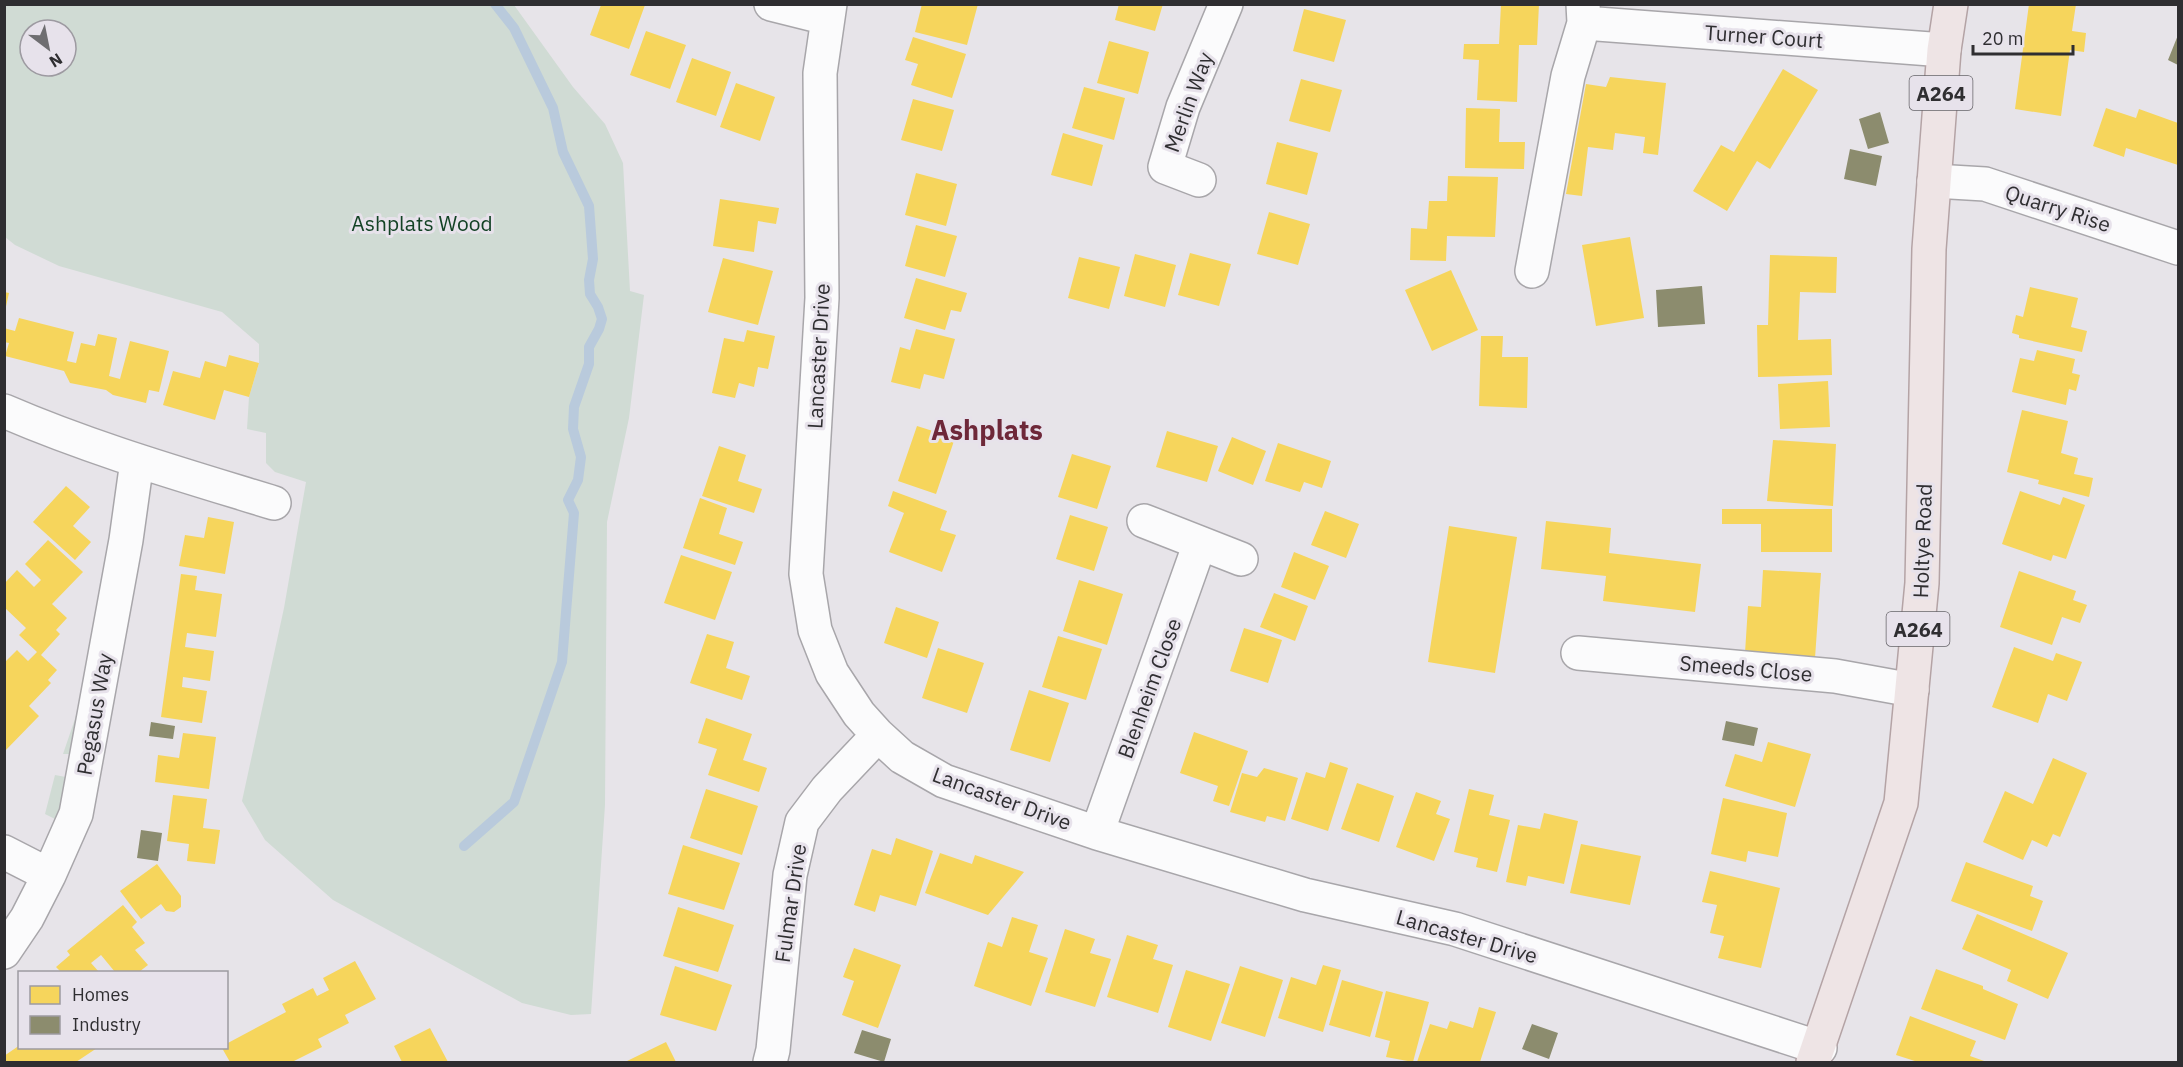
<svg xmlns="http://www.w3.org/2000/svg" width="2183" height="1067" font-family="'IBM Plex Sans',sans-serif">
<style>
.green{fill:#d0dbd4;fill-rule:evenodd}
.homes{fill:#f6d55c}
.industry{fill:#8c8c6e}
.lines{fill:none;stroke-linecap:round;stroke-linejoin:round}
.stream{stroke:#b9cadc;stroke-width:10}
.minor-casing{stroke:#a8a6aa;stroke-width:36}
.major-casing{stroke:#b4a3a5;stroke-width:36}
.minor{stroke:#fbfbfc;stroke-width:33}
.major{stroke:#eee4e5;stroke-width:33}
.labels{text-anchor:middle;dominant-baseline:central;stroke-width:6;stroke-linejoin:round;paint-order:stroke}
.shield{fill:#e7e2eb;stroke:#666469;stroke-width:1.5}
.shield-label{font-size:20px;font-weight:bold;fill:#2f2e31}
.street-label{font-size:21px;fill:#2f2e31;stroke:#e7e2eb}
.park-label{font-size:21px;fill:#134225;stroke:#e7e2eb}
.district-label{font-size:27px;font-weight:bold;fill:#6e2839;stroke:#e7e2eb}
</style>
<rect width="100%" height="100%" fill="#e7e4e9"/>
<path class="green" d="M4,5H514L573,87L605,124L623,163L630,291L644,295L629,418L607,522L605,805L591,1014L571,1015L522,1003L333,900L265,840L242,801L284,608L306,482L275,472L266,463V433L247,429L249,397L259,363V344L222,312L59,266L15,245L5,237ZM30,30H66V66H30Z
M78,710H81L75,754H63Z
M55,775L71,778L57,820L45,814Z"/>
<path class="homes" d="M922,4H978L967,45L915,32Z
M1119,4H1163L1155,31L1115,20Z
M1501,4H1539L1537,45H1519L1517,102L1477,100L1479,60L1463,59L1464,44H1499Z
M2029,4H2076L2072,31L2086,33L2084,52L2070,50L2061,116L2015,109Z
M601,5H645L629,49L590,35Z
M1304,9L1346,20L1334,62L1293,51Z
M646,31L686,45L670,89L630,75Z
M913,37L966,54L952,98L911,85L918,64L905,60Z
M1109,41L1149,52L1138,94L1097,83Z
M692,58L731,72L716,116L676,102Z
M1783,69L1818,90L1770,169L1757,161L1727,211L1693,191L1721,145L1734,152Z
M1610,77L1666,83L1658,155L1643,153L1645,137L1615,133L1613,150L1588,147L1582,196L1566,194L1586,84L1606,87Z
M1301,79L1342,90L1330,132L1289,121Z
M736,83L775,97L760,141L720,127Z
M1084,87L1125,98L1114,140L1072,128Z
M913,99L954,110L942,151L901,140Z
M1466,108L1500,109L1499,142H1525L1524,169L1465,168Z
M2106,108L2136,118L2139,109L2178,123V165L2126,148L2124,157L2093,146Z
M1063,133L1103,145L1092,186L1051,175Z
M1277,142L1318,153L1307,195L1266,184Z
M916,173L957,184L946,226L905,215Z
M1448,176L1498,177L1495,237L1447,236L1446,261L1410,260L1411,228L1427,229L1429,201H1447Z
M720,199L779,208L776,224L758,221L754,252L713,246Z
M1269,212L1310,224L1298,265L1257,254Z
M916,225L957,236L945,277L905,266Z
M1630,237L1644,318L1596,326L1582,245Z
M1190,253L1231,264L1219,306L1178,295Z
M1135,254L1176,265L1165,307L1124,296Z
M1770,255L1837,257L1836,293L1800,292L1798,340L1831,339L1832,375L1758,377L1757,325H1768Z
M1079,257L1120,267L1109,309L1068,298Z
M723,258L773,271L758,325L708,312Z
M1451,270L1478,330L1432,351L1405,290Z
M916,278L967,293L961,312L951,310L945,330L904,318Z
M2030,287L2078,298L2071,327L2087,331L2082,352L2019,338V335L2012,333L2016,315L2023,317Z
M4,292L9,293L5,311H4Z
M19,318L74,332L67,361L76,363L81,343L95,346L98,334L117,338L109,376L120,379L130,341L169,351L159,392L149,390L146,403L113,395L106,390L70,383L64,371L5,356L9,343L4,342V328L15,331Z
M916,329L955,339L944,379L924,374L920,389L891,382L900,347L910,350Z
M747,330L775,336L768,369L758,367L754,387L739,383L735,398L712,393L724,338L744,342Z
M1481,336H1503L1502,357H1528L1527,408L1479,406Z
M2037,350L2075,359L2072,373L2080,375L2076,391L2069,389L2066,405L2012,392L2020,358L2034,361Z
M229,355L259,363L249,397L224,390L215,420L163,405L173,371L200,378L205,361L226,367Z
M1828,381L1830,427L1780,429L1778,384Z
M2022,410L2068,421L2061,453L2078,458L2074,474L2093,478L2089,497L2038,484L2039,480L2007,472Z
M917,426L955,438L936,494L898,481Z
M1167,431L1218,446L1207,482L1156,467Z
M1232,437L1266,451L1253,485L1218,471Z
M1773,440L1836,444L1833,506L1767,501Z
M1278,443L1331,461L1322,488L1304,482L1300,492L1265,481Z
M719,446L746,455L738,481L762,489L754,513L702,496Z
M1072,454L1111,466L1097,509L1058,497Z
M66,486L90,507L73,526L91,542L75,560L33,522Z
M893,491L947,511L940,530L956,535L942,572L889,552L904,513L888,506Z
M2020,491L2060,505L2063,497L2085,505L2066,559L2053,555L2051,561L2002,544Z
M700,498L727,508L719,534L743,542L735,565L683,548Z
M1722,509H1832V552H1761V524H1722Z
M1325,511L1359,524L1346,558L1311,545Z
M1070,515L1108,527L1094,571L1056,559Z
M208,517L234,522L225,574L179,566L185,535L204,538Z
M1546,521L1611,528L1609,553L1701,564L1695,612L1603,601L1606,576L1541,569Z
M1449,526L1517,537L1495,673L1428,662Z
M48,540L83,572L52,604L67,618L56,630L60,634L41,655L57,670L48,680L51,683L29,706L39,716L4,752L6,684L4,663L17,650L28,661L37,652L19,635L26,628L4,607V584L17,570L34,587L41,580L25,564Z
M1294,552L1329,566L1315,600L1281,587Z
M681,555L732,572L715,620L664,603Z
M1763,570L1821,573L1815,658L1745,653L1748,606L1761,607Z
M2019,571L2076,591L2073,600L2087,605L2080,623L2062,617L2052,645L2000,627Z
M181,574L197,576L195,590L222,594L216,637L187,633L185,647L214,651L210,681L183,677L182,687L207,691L202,723L161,717Z
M1079,580L1123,594L1107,645L1063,631Z
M1274,593L1308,606L1295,641L1260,627Z
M896,607L939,622L927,658L884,643Z
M1244,628L1282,640L1268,683L1230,671Z
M707,634L734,642L726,668L750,676L742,700L690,683Z
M1058,636L1102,649L1086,700L1042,687Z
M2014,647L2053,661L2056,653L2082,662L2067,701L2048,694L2038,723L1992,707Z
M938,648L984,663L967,713L922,698Z
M1029,690L1069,703L1050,762L1010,750Z
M706,718L752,734L743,760L767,768L759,792L708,775L717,749L698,743Z
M1194,732L1248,751L1229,806L1213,801L1218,786L1180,773Z
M183,733L216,737L209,789L155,782L158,755L179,758Z
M1768,742L1811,754L1795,807L1725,786L1735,754L1762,762Z
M2053,758L2087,773L2060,837L2053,834L2047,847L2032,840L2023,860L1983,842L2005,791L2033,804Z
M1330,762L1348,768L1328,831L1291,819L1306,772L1325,778Z
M1264,768L1298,778L1285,821L1267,816L1265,822L1230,812L1242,773L1257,777Z
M1357,783L1394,796L1379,842L1341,829Z
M706,789L758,806L742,855L690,838Z
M1469,789L1494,795L1489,815L1510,820L1497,872L1476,867L1478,858L1454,852Z
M1416,792L1441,801L1436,814L1450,819L1434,861L1396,847Z
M173,795L207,799L203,828L220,830L215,864L187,861L189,844L167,841Z
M1723,798L1787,813L1778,857L1748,851L1746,862L1711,854Z
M1544,813L1578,821L1564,884L1528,876L1526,886L1506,882L1518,825L1540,829Z
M896,838L933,851L916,906L880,895L875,912L854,905L872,849L891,855Z
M1581,844L1641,856L1630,905L1570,893Z
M683,845L740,863L724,910L668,894Z
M940,853L972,864L975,855L1024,872L988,915L925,893Z
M1966,862L2033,886L2030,896L2043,901L2032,931L1951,901Z
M157,864L181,896V907L174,912L166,911L161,904L141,919L120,891Z
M1710,871L1780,888L1761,968L1718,958L1724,936L1710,933L1717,905L1702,902Z
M123,905L137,922L132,927L145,943L135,950L148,965L139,972H115L101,955L91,963L99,972H61L56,967L70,955L67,951Z
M678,907L734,925L718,972L663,956Z
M1977,914L2068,953L2048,999L2007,981L2011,970L1962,949Z
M1012,917L1038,925L1029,952L1048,958L1031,1006L974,986L988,942L1002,947Z
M1065,929L1095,939L1090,953L1111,959L1095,1007L1045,992Z
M1127,935L1158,945L1153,959L1173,965L1158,1013L1107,997Z
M854,948L901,965L878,1028L842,1015L854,981L843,977Z
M355,961L376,999L345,1015L349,1023L318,1039L322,1047L292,1062H230L222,1048H226V1044L286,1012L282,1004L313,988L317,996L329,990L323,978Z
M1323,965L1341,970L1323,1032L1278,1018L1291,977L1316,985Z
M675,966L732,985L716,1031L660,1015Z
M1240,966L1283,980L1265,1037L1221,1023Z
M1936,969L1983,986V989L2018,1004L2005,1040L1921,1009Z
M1186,970L1230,984L1211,1041L1168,1027Z
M1342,980L1383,992L1370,1037L1329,1025Z
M1386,991L1429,1002L1413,1062L1386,1057L1390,1041L1375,1037Z
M1479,1007L1496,1012L1480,1062H1417L1430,1024L1447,1029L1450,1021L1473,1028Z
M1910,1016L1976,1041L1970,1056L1987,1062H1918L1896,1055Z
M430,1028L448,1062H402L394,1046Z
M666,1042L676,1062H625Z
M20,1045V1048H97L76,1062H4V1056Z"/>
<path class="industry" d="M2178,35V65L2168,60Z
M1880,112L1889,143L1868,149L1859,119Z
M1850,149L1882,156L1876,186L1844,179Z
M1702,286L1705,324L1658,327L1656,290Z
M1726,721L1758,728L1754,746L1722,740Z
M151,722L175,726L173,739L149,736Z
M141,830L162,833L158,861L137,858Z
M1532,1024L1558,1033L1549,1059L1522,1049Z
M862,1030L891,1039L884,1062L854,1053Z"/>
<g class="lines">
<path class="stream" d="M464,846L514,802L562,662L574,513L568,500L578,480L581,457L573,429L574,407L589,364V347L599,329L602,319L598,307L590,294L589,280L593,259L589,206L563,152L553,108L514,28L495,4"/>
<g class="minor-casing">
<path id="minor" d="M771,4L827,18
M830,4L820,73L822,298L806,574L815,630L832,673L859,714L878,735L902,757L944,781L1097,833L1305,895L1455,929L1820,1048
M1584,23L1944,50
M1199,180L1165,167L1183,107L1226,4
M1934,181L1985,184L2178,248
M1532,271L1568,76L1584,23L1583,4
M4,411C92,449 183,475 274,503
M1144,521L1241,559
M1578,653L1835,676L1912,690
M1097,833L1200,543
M4,852L49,875
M4,952L27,918L49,875L76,814L126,540L137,461
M770,1062L773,1050L790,875L802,822L827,789L878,735"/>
</g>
<g class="major-casing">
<path id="major" d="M1813,1062L1901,803L1922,583L1929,249L1944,50L1951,4"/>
</g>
<use href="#minor" class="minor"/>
<use href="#major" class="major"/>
</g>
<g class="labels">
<g class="shield">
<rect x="1909.5" y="76" width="63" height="34" rx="4.5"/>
<rect x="1886.5" y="612" width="63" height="34" rx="4.5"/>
</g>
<g class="shield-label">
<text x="1941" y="93">A264</text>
<text x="1918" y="629">A264</text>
</g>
<g class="street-label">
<text transform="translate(1764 36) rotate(4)">Turner Court</text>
<text transform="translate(1188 102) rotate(-70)">Merlin Way</text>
<text transform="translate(2058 208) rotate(18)">Quarry Rise</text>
<text transform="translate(818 356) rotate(-87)">Lancaster Drive</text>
<text transform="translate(1922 541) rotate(-88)">Holtye Road</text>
<text transform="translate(1746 668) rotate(5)">Smeeds Close</text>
<text transform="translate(1149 688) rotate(-70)">Blenheim Close</text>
<text transform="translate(94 714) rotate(-80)">Pegasus Way</text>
<text transform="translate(1002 798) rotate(20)">Lancaster Drive</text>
<text transform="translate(790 903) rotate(-82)">Fulmar Drive</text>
<text transform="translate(1467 936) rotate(16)">Lancaster Drive</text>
</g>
<g class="park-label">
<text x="422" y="223">Ashplats Wood</text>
</g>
<g class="district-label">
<text x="987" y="429">Ashplats</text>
</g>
</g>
<rect width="2183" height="1067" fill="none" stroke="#2f2e31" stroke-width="12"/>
<rect x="18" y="971" width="210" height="78" fill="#e7e2eb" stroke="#9d9aa1" stroke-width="1.5"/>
<rect x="30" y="986" width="30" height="18" fill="#f6d55c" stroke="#9d9aa1" stroke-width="1.5"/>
<text x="72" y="1001" font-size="18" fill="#2f2e31">Homes</text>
<rect x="30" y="1016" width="30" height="18" fill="#8c8c6e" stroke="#9d9aa1" stroke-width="1.5"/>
<text x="72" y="1031" font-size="18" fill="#2f2e31">Industry</text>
<g transform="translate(48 48) rotate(148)"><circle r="28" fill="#e7e2eb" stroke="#9d9aa1" stroke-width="1.5"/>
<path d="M0-4.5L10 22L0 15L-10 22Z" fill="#6f6e71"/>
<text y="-9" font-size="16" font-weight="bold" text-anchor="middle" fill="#2f2e31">N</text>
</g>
<path d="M1973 45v9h100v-9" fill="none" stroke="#2f2e31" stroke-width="3"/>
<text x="1982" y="45" font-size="18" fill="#2f2e31" stroke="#e7e2eb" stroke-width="4.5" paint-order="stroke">20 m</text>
</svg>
